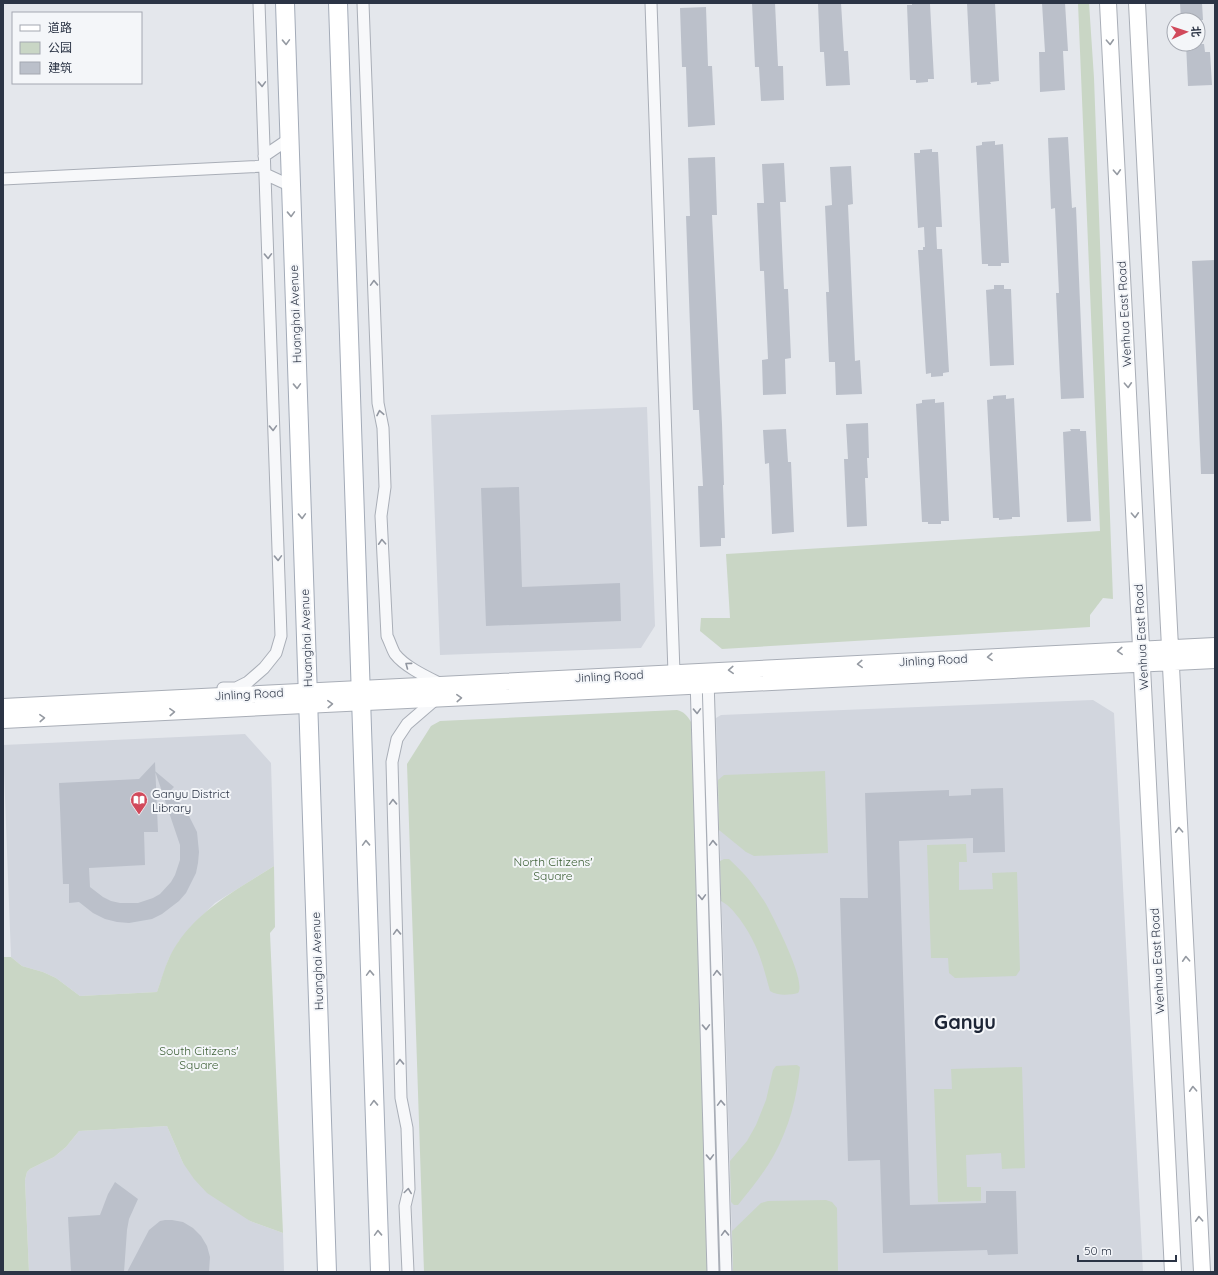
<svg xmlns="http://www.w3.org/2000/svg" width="1218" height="1275" font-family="Quicksand,'Noto Sans SC',sans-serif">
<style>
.built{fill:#d2d6de}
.green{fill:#c9d6c5}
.building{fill:#bbc0ca}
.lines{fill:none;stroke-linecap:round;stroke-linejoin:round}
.street-casing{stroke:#a9aeb7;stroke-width:13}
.secondary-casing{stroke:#a9aeb7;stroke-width:18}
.primary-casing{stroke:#a3abb8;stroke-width:20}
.street{stroke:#f7f8fa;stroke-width:11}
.secondary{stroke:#fff;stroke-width:16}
.primary{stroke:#fff;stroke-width:18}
.oneway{stroke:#959aa2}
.oneway2{stroke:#9196a0}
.labels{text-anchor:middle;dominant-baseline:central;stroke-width:4;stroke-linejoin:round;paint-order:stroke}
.street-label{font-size:12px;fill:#2b3445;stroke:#f4f6f9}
.poi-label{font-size:12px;fill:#2b3445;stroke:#f4f6f9;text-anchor:start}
.park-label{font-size:12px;fill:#3f6138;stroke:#f4f6f9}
.town-label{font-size:20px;font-weight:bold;fill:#1d2536;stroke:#f4f6f9}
</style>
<rect width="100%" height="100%" fill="#e4e7ec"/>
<path class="built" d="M647,407L655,626L641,648L440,655L431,415Z
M1093,700L1114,713L1143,1272H733L716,718L721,715Z
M245,734L271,763L274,866L215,903L194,924L179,941L169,958L157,992L80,996L56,978L43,972L22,966L11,957L3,745Z
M167,1126L183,1163L250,1221L283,1233L284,1272H29L25,1180L27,1172L30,1169L54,1157L66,1147L79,1131Z"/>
<path class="green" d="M1078,3H1089L1094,78L1113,599L1103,598L1090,615V627L722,649L700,631L701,618H730L726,554L1100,531Z
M677,710C684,712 687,715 691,722L709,1272H424L407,764L431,726L440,721Z
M825,771L828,853L754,856L746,852L719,830L718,780L724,775Z
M966,844L967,862H959V890L993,889L992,873L1017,872L1020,970L1016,976L955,978L949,973L948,958H931L927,845Z
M724,859H729C736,866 744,873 750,881C756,889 761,896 766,904C773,917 807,982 798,993C790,995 777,996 770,991C762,962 758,944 739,918C733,911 730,906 721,901L720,861Z
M274,866L275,927L270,933L283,1233L250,1221L207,1193L194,1179L183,1163L167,1126L79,1131L66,1147L54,1157L30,1169L27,1172L25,1180L29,1272H3V957H11L22,966L43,972L56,978L80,996L157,992C161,981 164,969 169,958C190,914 235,891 274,866Z
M797,1065L800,1067C797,1097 789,1128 774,1155C764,1173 751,1189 738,1205H734L731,1202L730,1161L747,1141L756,1125L766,1100L773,1070L776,1066Z
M1022,1067L1025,1168L1002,1169L1001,1153L966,1155L967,1187H981V1201L938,1202L934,1089H952L951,1069Z
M826,1200L832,1202L837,1208L838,1272H733L732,1231L761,1203L768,1201Z"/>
<path class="building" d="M752,3H775L778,66H783L784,100L761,101L759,67H755Z
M818,3H841L844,51H848L850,85L826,86L824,52H820Z
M912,3L930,4L934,79H928V82L916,83V80H910L907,5H912Z
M967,3H995L999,81L990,82L991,84L977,85V82L971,83Z
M1042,3H1065L1068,51H1063L1065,90L1040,92L1039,52H1045Z
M1180,3H1202L1203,20H1181Z
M706,7L708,66H712L715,125L688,127L686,67H682L680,8Z
M1186,44H1204L1205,52H1210L1212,85L1188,86Z
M1068,137L1072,208L1076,207L1084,398L1061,399L1056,293H1059L1055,208L1051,209L1048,138Z
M995,141V145L1003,144L1009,263H1001V266H988V264H982L976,146L982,145V142Z
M932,149V152H938L942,227H936L937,249H942L949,372L943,373V376L931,377V373L926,374L918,250H923V247H925L924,227L918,228L914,153H920V150Z
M715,157L717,215H712L722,424L724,485H723L725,538H721V546L700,547L698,486H703L699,410H693L686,216H690L688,158Z
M784,163L786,202H780L784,289H788L791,358L785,359L786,394L763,395L762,360L768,359L764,271H760L757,203H764L762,164Z
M851,166L853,204L848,205L855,361L860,360L862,394L836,395L835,362H829L826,292H829L825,206L832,205L830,167Z
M1215,260V474H1201L1192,261Z
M994,285H1004V289H1011L1014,365L990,366L986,290L994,289Z
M1006,395V399L1014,398L1020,517H1012V519L999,520V518H993L987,400L993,399V396Z
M935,399V403L944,402L949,521H941V524H928V522H922L916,404L922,403V400Z
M868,423L869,458H867L868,478H865L867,526L847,527L844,459H848L846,424Z
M786,429L788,462H791L794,532L772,534L769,463L765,464L763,430Z
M1070,429H1080V431H1086L1091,521L1067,522L1063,432L1071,431Z
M519,487L522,587L620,583L621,621L486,626L481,488Z
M155,762L158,832H144L145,865L89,868L90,887L103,897L111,901L120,903H138L153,898L160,894L171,882L175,875L180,860V845L155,771L174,787L169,792L182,805L188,814L197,832L199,852L198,863L196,873L186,893L179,901L162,914L152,919L129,923L117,922L105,919L93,913L79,902L69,903V884H63L59,783L139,779Z
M1003,788L1005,852L973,853V838L899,841L910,1205L986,1203V1191H1016L1018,1254L988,1255L987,1250L883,1253L880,1160L848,1161L840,898H868L865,793L949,790V796L971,795V789Z
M115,1182L138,1199L129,1219L127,1230L124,1272H71L68,1217L100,1215L108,1194Z
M165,1220H172L183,1222L193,1228L201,1236L207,1246L210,1257L209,1272H127L149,1230L160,1221Z"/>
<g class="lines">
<g class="street-casing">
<path id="street" d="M363,3L378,403L383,428L385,487L381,516L387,636C390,642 392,649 395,654C405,667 427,677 441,684
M651,3L674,673
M264,156L289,139
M265,174L291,186
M3,179L264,166
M696,678L713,1272
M708,679L726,1272
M223,688H236L248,682L264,668L276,653L281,636L259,3
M408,1272L405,1206L409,1189L407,1128L401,1098L392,762L397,739L407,724L436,699"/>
</g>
<g class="secondary-casing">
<path id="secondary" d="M1108,3L1173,1272
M1137,3L1202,1272
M3,707L1215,646
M3,720L1215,660"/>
</g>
<g class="primary-casing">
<path id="primary" d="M285,3L327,1272
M338,3L380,1272"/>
</g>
<use href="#street" class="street"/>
<use href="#secondary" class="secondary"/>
<use href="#primary" class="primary"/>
</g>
<defs><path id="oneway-chevron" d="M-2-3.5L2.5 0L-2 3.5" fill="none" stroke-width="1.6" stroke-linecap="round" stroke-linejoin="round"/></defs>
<g class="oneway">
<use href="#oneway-chevron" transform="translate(286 42) rotate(88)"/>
<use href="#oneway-chevron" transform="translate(1110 42) rotate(87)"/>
<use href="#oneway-chevron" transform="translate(1117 172) rotate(87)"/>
<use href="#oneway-chevron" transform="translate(291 214) rotate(88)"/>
<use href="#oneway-chevron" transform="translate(1128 385) rotate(87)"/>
<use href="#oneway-chevron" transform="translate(297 386) rotate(88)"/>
<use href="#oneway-chevron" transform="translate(1135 515) rotate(87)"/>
<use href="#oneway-chevron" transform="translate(302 516) rotate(88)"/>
<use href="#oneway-chevron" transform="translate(1120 651) rotate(177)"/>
<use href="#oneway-chevron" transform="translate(990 657) rotate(177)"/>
<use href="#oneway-chevron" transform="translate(860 664) rotate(177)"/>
<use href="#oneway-chevron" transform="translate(731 670) rotate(177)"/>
<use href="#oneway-chevron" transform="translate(459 698) rotate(-3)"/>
<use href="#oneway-chevron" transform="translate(330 704) rotate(-3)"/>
<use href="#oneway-chevron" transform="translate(172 712) rotate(-3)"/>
<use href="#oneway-chevron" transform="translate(42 718) rotate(-3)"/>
<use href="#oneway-chevron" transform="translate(1179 830) rotate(-93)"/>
<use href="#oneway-chevron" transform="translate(366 843) rotate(-92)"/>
<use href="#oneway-chevron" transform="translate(1186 959) rotate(-93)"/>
<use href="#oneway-chevron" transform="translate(370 973) rotate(-92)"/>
<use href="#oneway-chevron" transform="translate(1193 1089) rotate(-93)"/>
<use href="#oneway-chevron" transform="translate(374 1103) rotate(-92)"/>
<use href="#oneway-chevron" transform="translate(1199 1219) rotate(-93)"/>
<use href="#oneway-chevron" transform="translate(378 1233) rotate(-92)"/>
</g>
<g class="oneway2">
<use href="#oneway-chevron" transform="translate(262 84) rotate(88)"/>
<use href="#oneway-chevron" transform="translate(268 256) rotate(88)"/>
<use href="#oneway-chevron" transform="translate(374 283) rotate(-92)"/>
<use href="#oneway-chevron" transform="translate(380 413) rotate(-101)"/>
<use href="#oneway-chevron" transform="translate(273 428) rotate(88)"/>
<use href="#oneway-chevron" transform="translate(382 542) rotate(-93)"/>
<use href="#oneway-chevron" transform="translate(278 558) rotate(88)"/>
<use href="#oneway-chevron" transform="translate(408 665) rotate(-143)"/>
<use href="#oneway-chevron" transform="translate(697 711) rotate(88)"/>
<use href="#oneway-chevron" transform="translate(393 802) rotate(-92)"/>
<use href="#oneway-chevron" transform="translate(713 843) rotate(-92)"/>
<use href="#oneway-chevron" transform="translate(702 897) rotate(88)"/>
<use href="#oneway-chevron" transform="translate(397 932) rotate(-92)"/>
<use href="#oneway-chevron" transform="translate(717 973) rotate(-92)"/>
<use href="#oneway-chevron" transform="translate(706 1027) rotate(88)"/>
<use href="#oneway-chevron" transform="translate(400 1062) rotate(-92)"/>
<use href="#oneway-chevron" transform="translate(721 1103) rotate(-92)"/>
<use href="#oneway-chevron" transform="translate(710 1157) rotate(88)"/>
<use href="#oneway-chevron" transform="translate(408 1191) rotate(-82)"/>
<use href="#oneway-chevron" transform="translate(725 1233) rotate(-92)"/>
</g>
<defs>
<g id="library-pin" transform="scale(0.9)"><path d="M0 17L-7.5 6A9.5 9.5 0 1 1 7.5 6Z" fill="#d1495b" stroke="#f4f6f9"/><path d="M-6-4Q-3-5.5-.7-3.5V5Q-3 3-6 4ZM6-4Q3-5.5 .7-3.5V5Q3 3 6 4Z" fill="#fff"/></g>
</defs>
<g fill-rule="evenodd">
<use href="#library-pin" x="139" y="800"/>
</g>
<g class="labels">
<g class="street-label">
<text transform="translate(295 314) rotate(-92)">Huanghai Avenue</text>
<text transform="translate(1124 314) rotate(-93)">Wenhua East Road</text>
<text transform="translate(1141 637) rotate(-93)">Wenhua East Road</text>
<text transform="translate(306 638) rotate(-92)">Huanghai Avenue</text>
<text transform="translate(933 660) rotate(-3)">Jinling Road</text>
<text transform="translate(609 676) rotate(-3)">Jinling Road</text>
<text transform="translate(249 694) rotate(-3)">Jinling Road</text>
<text transform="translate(317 961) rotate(-92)">Huanghai Avenue</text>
<text transform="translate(1157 961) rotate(-93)">Wenhua East Road</text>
</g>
<g class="poi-label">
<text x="152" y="793">Ganyu District<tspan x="152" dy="14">Library</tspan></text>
</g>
<g class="park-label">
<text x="553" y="861">North Citizens'<tspan x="553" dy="14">Square</tspan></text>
<text x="199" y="1050">South Citizens'<tspan x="199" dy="14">Square</tspan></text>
</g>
<g class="town-label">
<text x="965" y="1021">Ganyu</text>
</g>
</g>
<rect width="1218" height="1275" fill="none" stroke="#2b3445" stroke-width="8"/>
<rect x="12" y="12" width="130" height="72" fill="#f4f6f9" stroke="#a4a8b1"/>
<rect x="20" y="25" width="20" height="6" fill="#ffffff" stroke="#a4a8b1"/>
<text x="48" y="32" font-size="12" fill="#2b3445">道路</text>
<rect x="20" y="42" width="20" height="12" fill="#c9d6c5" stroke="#a4a8b1"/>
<text x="48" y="52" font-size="12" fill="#2b3445">公园</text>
<rect x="20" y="62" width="20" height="12" fill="#bbc0ca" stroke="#a4a8b1"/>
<text x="48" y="72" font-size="12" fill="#2b3445">建筑</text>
<g transform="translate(1186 32) rotate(87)"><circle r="19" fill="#f4f6f9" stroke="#a4a8b1"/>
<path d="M0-3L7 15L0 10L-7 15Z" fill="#d1495b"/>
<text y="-6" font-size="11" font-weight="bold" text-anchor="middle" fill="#2b3445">北</text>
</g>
<path d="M1078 1255v6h98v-6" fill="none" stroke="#2b3445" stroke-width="2"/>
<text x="1084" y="1255" font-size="12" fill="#2b3445" stroke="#f4f6f9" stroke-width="3" paint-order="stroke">50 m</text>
</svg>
